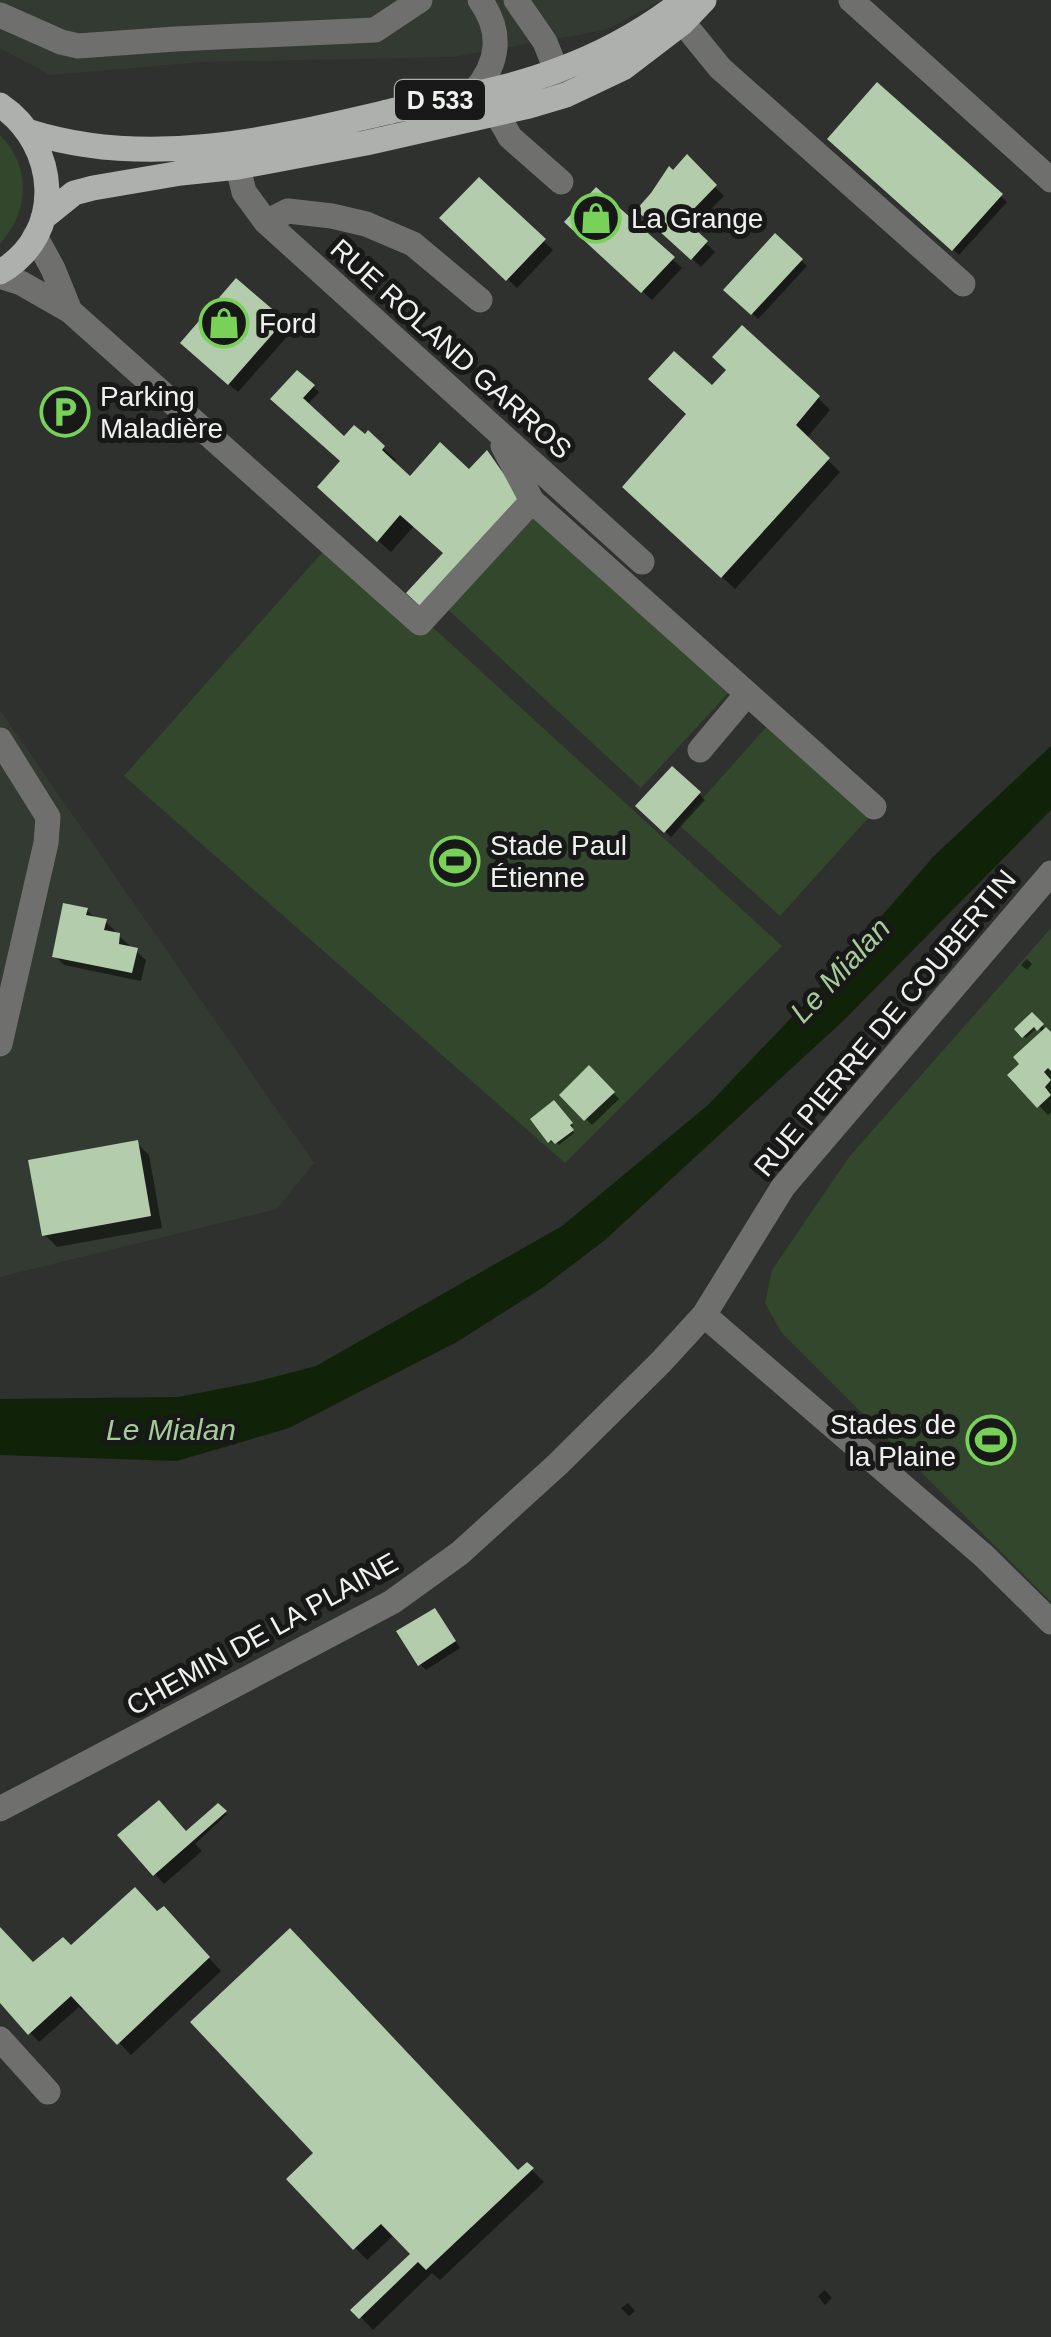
<svg xmlns="http://www.w3.org/2000/svg" width="1051" height="2337" font-family="Helvetica,sans-serif">
<style>
.built{fill:#333a31}
.green{fill:#32472b}
.water{fill:#102309}
.shadow{fill:#0007}
.building{fill:#b3ccab}
.lines{fill:none;stroke-linecap:round;stroke-linejoin:round}
.minor{stroke:#6f706e;stroke-width:25}
.major{stroke:#adb0ac;stroke-width:25}
.labels{text-anchor:middle;dominant-baseline:central;stroke-width:10;stroke-linejoin:round;paint-order:stroke}
.shield{fill:#171817;stroke:#aeb0ae;stroke-width:2.5}
.shield-label{font-size:25px;font-weight:bold;fill:#eff1ef}
.poi-label{font-size:28px;fill:#eff1ef;stroke:#171817;text-anchor:start}
.street-label{font-size:28px;fill:#eff1ef;stroke:#171817}
.water-label{font-size:30px;font-style:italic;fill:#a5cc98;stroke:#171817}
</style>
<rect width="100%" height="100%" fill="#2e312d"/>
<path class="built" d="M0,0H662L606,30L453,57L202,62L50,75L0,48Z
M0,710L314,1163L277,1209L0,1277Z"/>
<path class="green" d="M0,135C32,167 29,212 0,244Z
M534,510L731,690L641,788L445,607Z
M335,538L782,946L565,1163L124,776Z
M768,725L870,816L780,916L679,825Z
M1051,928V1602L781,1332L765,1303L772,1270L849,1157Z"/>
<path class="water" d="M1051,746V810L843,1021L605,1240L542,1288L457,1342L289,1428L177,1461L0,1455V1399L178,1397L255,1382L316,1366L562,1226L708,1105L812,996L934,856Z"/>
<path class="shadow" d="M878,86L1007,202L959,255L830,138Z
M673,173L708,180L724,196L691,229L715,252L701,267L639,210Z
M479,181L553,250L517,288L443,218Z
M597,191L682,268L652,300L568,222Z
M775,237L807,266L758,319L727,289Z
M283,322L292,331L238,392L192,352Z
M298,374L319,392L307,405L345,440L365,438L368,434L396,460L393,464L411,479L470,473L487,454L499,466L531,511L414,526L391,552L348,514L342,462L305,429Z
M712,388L818,398L830,410L806,439L840,472L735,589L638,499L689,415Z
M673,769L705,800L671,837L639,806Z
M87,910L96,919L105,921L115,931L114,935L119,936L129,945L128,949L136,951L146,960L141,981L64,965L55,956Z
M1027,959L1032,964L1027,970L1021,965Z
M1032,1015L1051,1035V1112L1048,1115L1011,1076L1043,1033L1038,1027L1026,1038L1017,1029Z
M589,1069L619,1099L592,1125L562,1095Z
M554,1103L573,1126L571,1128L574,1133L559,1145L555,1140L552,1143L533,1120Z
M137,1143L149,1155L162,1228L57,1247L45,1235Z
M440,1617L460,1648L426,1670L420,1664Z
M218,1806L227,1814L195,1844L202,1851L164,1884L121,1836L187,1834Z
M158,1914L176,1922L221,1971L131,2055L85,2007L82,2010L79,2007L39,2042L0,2000V1931L33,1965Z
M527,2165L544,2182L440,2280L432,2273L373,2330L354,2310L414,2254L395,2234L367,2260L290,2179L519,2173Z
M825,2290L832,2298L825,2305L818,2296Z
M628,2303L635,2311L629,2316L621,2308Z"/>
<path class="building" d="M877,82L1003,194L952,251L827,139Z
M687,154L717,185L684,219L708,241L691,260L636,210L651,193L669,166L673,170Z
M479,177L546,239L506,281L439,218Z
M596,187L675,257L641,293L564,222Z
M775,233L803,259L751,315L723,290Z
M236,278L285,320L228,385L180,343Z
M742,325L820,396L796,425L830,458L721,578L622,487L686,414L648,379L674,351L712,385L726,370L712,357Z
M297,370L315,385L303,398L344,436L354,425L365,434L368,430L385,446L382,450L410,476L440,442L469,469L487,450L520,497L422,608L406,593L443,553L400,515L377,542L317,487L340,461L270,399Z
M672,766L701,792L664,833L635,806Z
M63,903L88,908L86,915L107,919L104,930L120,933L119,944L138,948L132,973L52,957Z
M1032,1012L1044,1024L1037,1031L1034,1027L1022,1038L1014,1029Z
M1046,1027L1051,1032V1071L1048,1068L1044,1072L1051,1080L1045,1087L1051,1095L1037,1108L1007,1075L1019,1064L1013,1057Z
M589,1065L615,1092L584,1121L559,1095Z
M554,1100L573,1123L570,1125L574,1130L555,1144L551,1140L548,1143L530,1119Z
M138,1140L151,1216L42,1236L28,1160Z
M435,1608L456,1641L418,1666L396,1631Z
M159,1800L186,1831L218,1803L227,1811L153,1876L117,1835Z
M135,1887L157,1911L164,1906L210,1957L117,2045L71,1996L28,2035L0,2003V1927L33,1962L63,1937L71,1945Z
M290,1928L518,2170L527,2162L534,2168L426,2270L418,2262L359,2319L350,2310L410,2254L381,2224L353,2250L286,2179L313,2153L190,2022Z"/>
<g class="lines">
<path class="minor" d="M516,0L545,42L564,90
M851,0L1051,180
M672,9L720,68L963,284
M0,15L61,42L78,46L175,39L375,30L420,0
M474,92C499,63 503,32 480,0
M497,114L510,137L561,182
M238,167L244,192L266,222L642,562
M266,222L288,211L332,216L366,224L413,244L480,300
M35,236L53,269L70,311
M0,276L21,283L70,311L420,623L532,501
M503,446L532,501L874,807
M0,740L48,817L46,843L0,1044
M700,750L747,694
M704,1315L984,1556L1051,1622
M0,1809L392,1602L460,1553L558,1464L661,1362L704,1315L783,1187L1051,873
M0,2039L48,2092"/>
<path class="major" d="M0,105C59,145 66,234 0,272
M30,132C151,170 276,138 396,110C450,98 507,90 558,70C602,54 647,29 684,0
M43,218L74,193L93,188L181,173L238,167L366,143L529,106L566,95L623,68L682,23L704,0"/>
</g>
<defs>
<g id="shop-ring" transform="scale(2.5)"><circle r="9.5" fill="#171817" stroke="#78d158" stroke-width="1.5"/><path d="M-5-2.5h2.3a2.7 3.5 0 0 1 5.4 0H5L5.5 6h-11ZM-1.5-2.5h3a1.5 2.3 0 0 0-3 0Z" fill="#78d158"/></g>
<g id="parking-ring" transform="scale(2.5)"><circle r="9.5" fill="#171817" stroke="#78d158" stroke-width="1.5"/><path d="M-3.5-5.5H1a3.5 3.5 0 0 1 0 7H-1V5.5H-3.5ZM-1-3.4V-.6H.8a1.4 1.4 0 0 0 0-2.8Z" fill="#78d158"/></g>
<g id="stadium-ring" transform="scale(2.5)"><circle r="9.5" fill="#171817" stroke="#78d158" stroke-width="1.5"/><path d="M0-5a6.5 5 0 1 0 0 10a6.5 5 0 1 0 0-10ZM-3.5-1.8h7v3.6h-7Z" fill="#78d158"/></g>
</defs>
<g fill-rule="evenodd">
<use href="#shop-ring" x="596" y="218"/>
<use href="#shop-ring" x="224" y="323"/>
<use href="#parking-ring" x="65" y="412"/>
<use href="#stadium-ring" x="455" y="861"/>
<use href="#stadium-ring" x="991" y="1440"/>
</g>
<g class="labels">
<rect class="shield" x="395" y="80" width="90" height="40" rx="8"/>
<g class="shield-label">
<text x="440" y="100">D 533</text>
</g>
<g class="poi-label">
<text x="631" y="218">La Grange</text>
<text x="259" y="323">Ford</text>
<text x="100" y="396">Parking<tspan x="100" dy="32">Maladière</tspan></text>
<text x="490" y="845">Stade Paul<tspan x="490" dy="32">Étienne</tspan></text>
<text x="956" y="1424" text-anchor="end">Stades de<tspan x="956" dy="32">la Plaine</tspan></text>
</g>
<g class="street-label">
<text transform="translate(451 349) rotate(42)">RUE ROLAND GARROS</text>
<text transform="translate(885 1023) rotate(-50)">RUE PIERRE DE COUBERTIN</text>
<text transform="translate(262 1634) rotate(-29)">CHEMIN DE LA PLAINE</text>
</g>
<g class="water-label">
<text transform="translate(840 970) rotate(-47)">Le Mialan</text>
<text x="171" y="1429">Le Mialan</text>
</g>
</g>
</svg>
